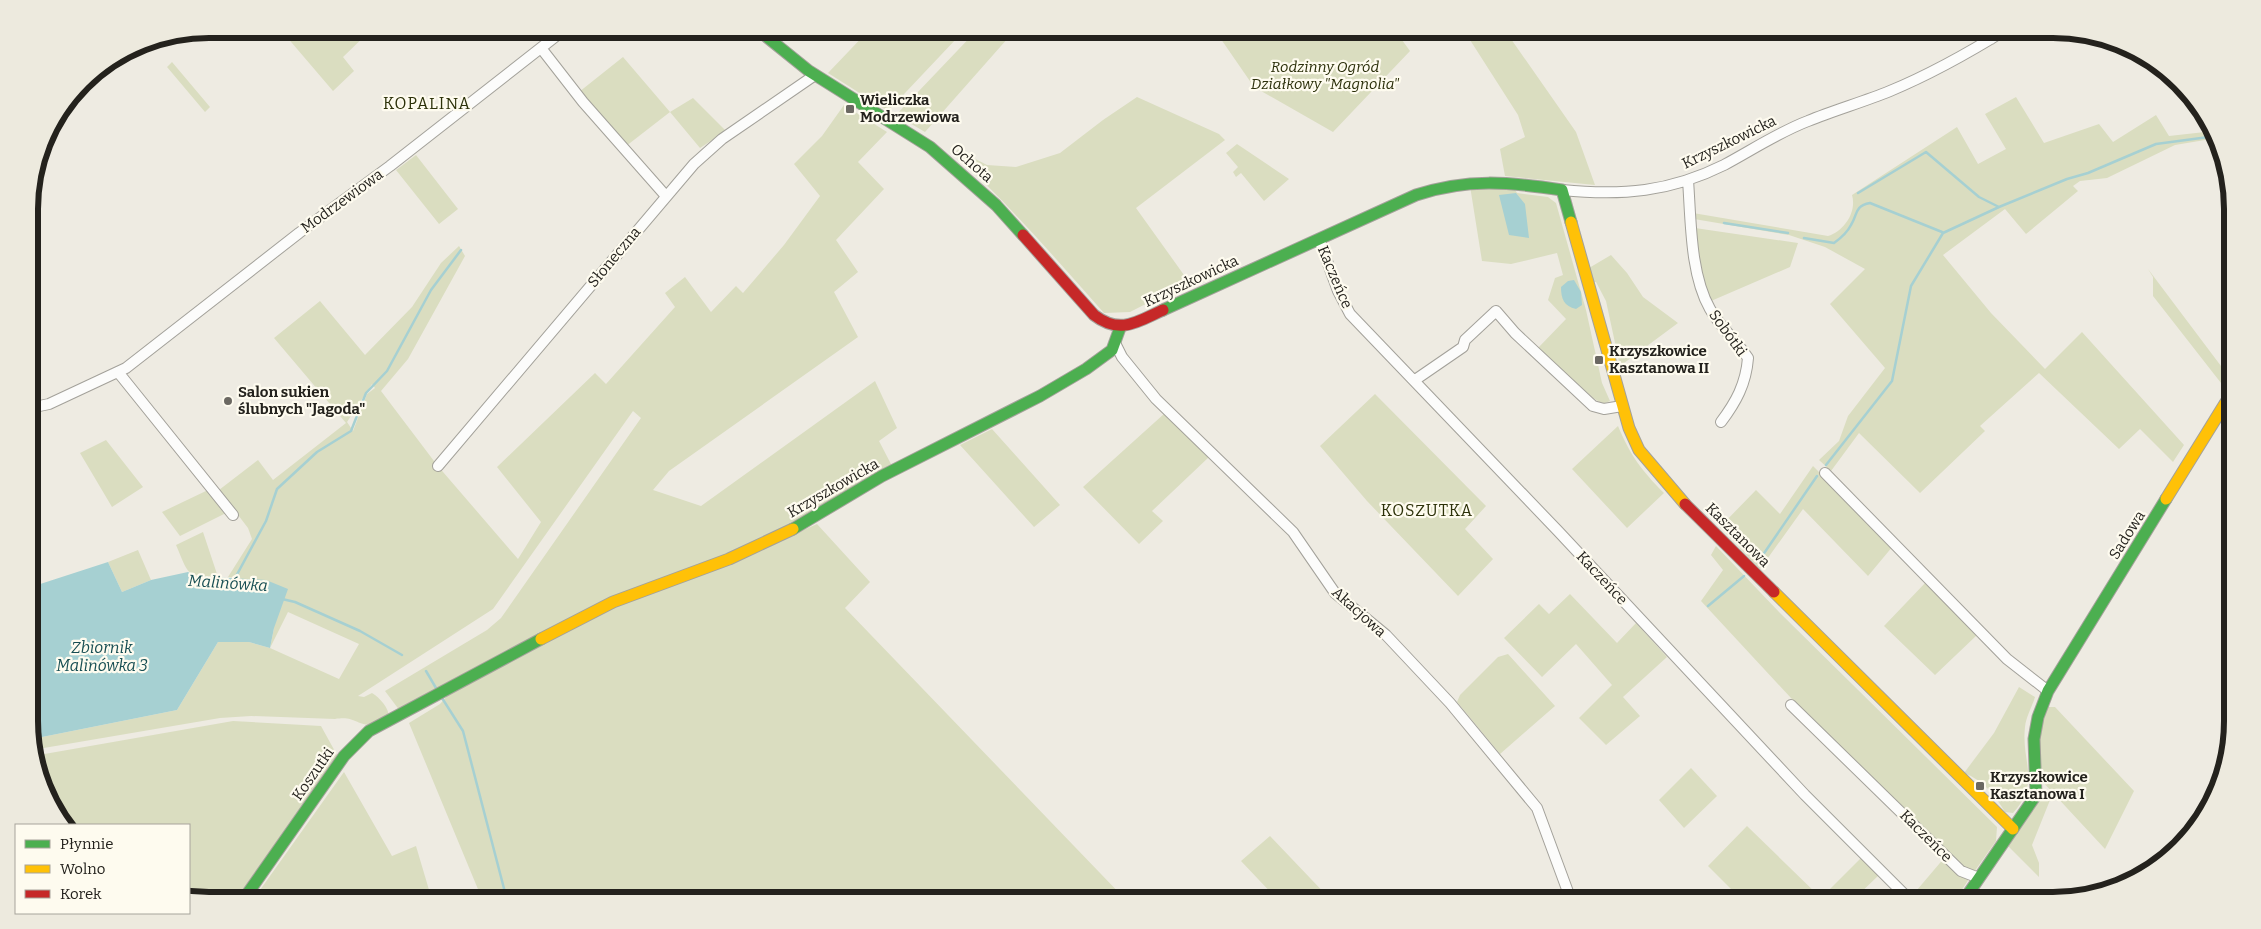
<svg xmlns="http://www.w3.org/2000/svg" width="2261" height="929" font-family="Bitter,serif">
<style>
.green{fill:#daddc0;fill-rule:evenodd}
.water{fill:#a6d0d2}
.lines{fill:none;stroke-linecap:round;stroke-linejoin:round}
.stream{stroke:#a6d0d2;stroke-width:2.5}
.street-casing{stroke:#a3a19a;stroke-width:12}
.fast-casing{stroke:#a3a19a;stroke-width:13}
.slow-casing{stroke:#a3a19a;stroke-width:13}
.jam-casing{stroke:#a3a19a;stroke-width:13}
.street{stroke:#fcfcfb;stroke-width:10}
.fast{stroke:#4caf50;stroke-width:11}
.slow{stroke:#ffc107;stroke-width:11}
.jam{stroke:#c62828;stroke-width:11}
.poi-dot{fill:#6b6862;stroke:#fefbef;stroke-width:2}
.labels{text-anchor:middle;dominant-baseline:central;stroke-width:4.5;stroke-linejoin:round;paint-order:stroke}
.park-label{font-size:15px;font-style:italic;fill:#2b2f0a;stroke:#fefbef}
.poi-label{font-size:15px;font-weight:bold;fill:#24221d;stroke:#fefbef;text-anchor:start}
.street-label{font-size:15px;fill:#24221d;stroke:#fefbef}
.neighbourhood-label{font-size:16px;letter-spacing:1px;fill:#2c3109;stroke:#fefbef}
.water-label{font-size:16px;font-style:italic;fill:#174e53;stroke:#fefbef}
.rim{fill:none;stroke:#24221d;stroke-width:6}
</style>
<rect width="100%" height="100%" fill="#eeebe2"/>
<path class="green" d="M280,29H372L343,57L354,71L333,91Z
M870,29H960L954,33L957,38L888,111L828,73Z
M978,29H1016L925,132L896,115Z
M1214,29H1394L1410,51L1333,132L1254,87Z
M1463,29H1504L1576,132L1595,185L1505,176L1500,149L1525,137L1518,115Z
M623,57L670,112L693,98L726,131L700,148L670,112L621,150L579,92Z
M172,62L210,107L205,112L167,67Z
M1137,97L1219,134L1225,140L1136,208L1189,282L1130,312L1104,313C1056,259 1008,203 954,154L958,150L987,165L1016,167L1060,153L1103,120Z
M2016,97L2044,143L2099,124L2113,142L2156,115L2169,136L2214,131L2217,138L2175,145L2107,178L2080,181L2073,186L2078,191L2026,234L2005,209L1943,255L1991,313L2045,369L2082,332L2184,445L2173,462L2140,429L2119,449L2039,373L1980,426L1985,431L1920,493L1859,433L1831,471L1819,460L1839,441L1848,416L1885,368L1830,304L1865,269L1825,247L1789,235L1694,219L1693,213L1828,236C1844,231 1857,212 1852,195L1957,127L1978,164L2006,149L1985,114Z
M844,105L887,132L858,162L884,189L836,240L858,272L834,292L858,337L669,471L653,490L701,506L875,381L897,428L879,441L892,466L799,523L646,588L400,711L385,691L487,630L501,618L641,418L633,411L493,609L358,696L364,697L372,693C380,698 389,708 389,717C383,720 376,725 370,725C354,724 355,716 335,719L251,716L220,718L32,750V739L177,710L218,642H249L270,648L274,628L242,579L228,577L252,539L248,528L219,490L258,460L273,480L346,423L274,338L320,301L365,355L412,307L441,263L459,246L465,256L408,359L381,391L437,465L518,559L541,522L497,467L595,373L606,384L675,307L665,293L685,277L711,312L736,286L743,293L784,245L820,196L794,164L822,136ZM372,384L375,388L367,394L353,431L347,422ZM288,612L359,644L339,679L270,648Z
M1237,144L1289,179L1264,201L1241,173L1236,177L1233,172L1238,167L1226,153Z
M416,155L458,209L439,224L396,170Z
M1470,186L1514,188L1517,193L1548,197L1556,203L1586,310L1602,383L1610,401L1603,404L1593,398L1538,348L1566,319L1548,300L1555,278L1563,275L1557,253L1511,264L1482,261Z
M1695,228L1798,243L1790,267L1711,301L1704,286Z
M1611,255L1627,273L1643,297L1678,323L1620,366L1606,301L1596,282H1592L1589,268Z
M2148,269L2227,374L2221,383L2153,296V277Z
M1375,394L1486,506L1465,529L1493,559L1458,596L1367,501L1320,446Z
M1165,413L1209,457L1152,511L1163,521L1139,544L1083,487Z
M1618,426C1630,455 1642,471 1664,493L1627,528L1572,469Z
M992,429L1060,505L1034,527L960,445Z
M106,440L143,487L112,507L80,453Z
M1813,466L1893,546L1868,576L1803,509L1760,569L1720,527L1756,490L1780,514Z
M208,490L226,513L180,536L162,512Z
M817,524L870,582L845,608L1126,900H469L480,894L409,723L440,704L448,695L574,624L752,553Z
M203,532L218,577C185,576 189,575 176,545Z
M1716,546L1780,613L1997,827L1996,841L1974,872L1963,868L1804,712L1701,601L1723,570L1711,555Z
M138,550L151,580L122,592L108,562Z
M1927,581L1977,635L1935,675L1884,626Z
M1570,594L1617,643L1636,623L1667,657L1623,697L1640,716L1606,745L1579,718L1612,685L1576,644L1542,677L1504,638L1539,604L1549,614Z
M1508,654L1555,706L1500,754L1457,702L1460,695L1498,657Z
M2019,687L2035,697C2032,707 2026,717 2025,727C2021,761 2041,783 2013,813L2005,812C1995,795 1983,780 1964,773L1994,733Z
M2047,707H2055L2134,791L2105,849L2041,780L2037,743Z
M233,721L321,726L337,755L238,900H208L189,896V825H66L33,756Z
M1691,768L1717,796L1684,828L1659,800Z
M344,772L392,856L416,846L432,900H253Z
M2041,791L2050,800L2032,845L2039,863V877L2008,846Z
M1747,826L1821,898L1862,857L1879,875L1853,900H1742L1708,866Z
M1270,836L1331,900H1278L1241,861Z
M1945,857L1969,879L1955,900H1914L1911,897Z"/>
<path class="water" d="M1516,193L1525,204L1529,238L1509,235L1499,195Z
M1574,280L1581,292L1582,305L1576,309C1564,306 1561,299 1561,287L1568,281Z
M108,562L122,592L151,580L188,572L194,576L266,580L288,589L274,628L270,648L249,642H218L177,710L32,739L31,587Z"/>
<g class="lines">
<path class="stream" d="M1858,193L1926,152L1979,197L1999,207
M1724,223L1788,233
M1804,238L1834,243C1841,238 1847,233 1851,225C1858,214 1854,206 1870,203L1942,232
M1826,465L1892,381L1911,286L1943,233L1999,207L2067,179L2088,173L2156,144L2216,136
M1758,562L1817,476
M234,580L266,521L277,489L317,452L351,431L366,393L387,371L431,290L461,250
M282,599L295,602L360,631L402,655
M1708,606L1744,576
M426,671L436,688
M442,698L463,731L507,900"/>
<g class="street-casing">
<path id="street" d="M1979,29L1991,39
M541,48L583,102L665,195
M1688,180C1691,220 1690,274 1710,309C1720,327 1737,341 1748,358C1746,384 1736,402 1721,422
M1562,190C1622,196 1670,192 1724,165C1752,150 1779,132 1808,121C1835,110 1863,102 1890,91C1931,74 1970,52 2007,29
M1319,239L1338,291L1350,314L1558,531L1805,795L1910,900
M1116,345L1122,357L1156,399L1293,532L1335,593L1386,635L1450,703L1537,808L1571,900
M118,372L233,515
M1415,380L1463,347L1465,340L1496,311L1515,333L1593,406L1604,409L1622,406
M30,408L49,404L126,368L299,233L390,166L565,29
M438,466L694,164L722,139L815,75
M1825,473L2007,659L2048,691
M1791,705L1961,871L1979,878"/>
</g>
<g class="fast-casing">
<path id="fast" d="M757,29L809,71L930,147L996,205L1023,235
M1163,310L1416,195C1468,178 1509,182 1562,190L1571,222
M793,529L882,476L1040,396L1086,369L1112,350L1120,328
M243,900L344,756L369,731L541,639
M1964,900L2036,795L2034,739L2038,717L2048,691L2166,499"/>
</g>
<g class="slow-casing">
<path id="slow" d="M1571,222L1629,428L1639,450L1685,504
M2166,499L2231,394
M1774,592L2013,829
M541,639L613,602L729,559L793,529"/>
</g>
<g class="jam-casing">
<path id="jam" d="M1023,235L1094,315C1120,335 1137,322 1163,310
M1685,504L1774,592"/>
</g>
<use href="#street" class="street"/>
<use href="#fast" class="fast"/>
<use href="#slow" class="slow"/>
<use href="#jam" class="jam"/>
</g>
<g class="poi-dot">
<rect x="845" y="104" width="10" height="10" rx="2.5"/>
<rect x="1594" y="355" width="10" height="10" rx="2.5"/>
<circle cx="228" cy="401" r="5"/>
<rect x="1975" y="781" width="10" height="10" rx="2.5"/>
</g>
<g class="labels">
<g class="park-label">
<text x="1325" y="67">Rodzinny Ogród<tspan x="1325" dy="17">Działkowy "Magnolia"</tspan></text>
</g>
<g class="poi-label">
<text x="860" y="100">Wieliczka<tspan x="860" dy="17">Modrzewiowa</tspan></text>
<text x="1609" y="351">Krzyszkowice<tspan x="1609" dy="17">Kasztanowa II</tspan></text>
<text x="238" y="392">Salon sukien<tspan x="238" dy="17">ślubnych "Jagoda"</tspan></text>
<text x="1990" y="777">Krzyszkowice<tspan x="1990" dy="17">Kasztanowa I</tspan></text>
</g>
<g class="street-label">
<text transform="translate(1729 142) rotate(-26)">Krzyszkowicka</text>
<text transform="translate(972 163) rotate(41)">Ochota</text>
<text transform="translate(342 201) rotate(-36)">Modrzewiowa</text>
<text transform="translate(614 257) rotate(-50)">Słoneczna</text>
<text transform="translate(1335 277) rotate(67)">Kaczeńce</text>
<text transform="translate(1191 281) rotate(-25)">Krzyszkowicka</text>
<text transform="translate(1728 333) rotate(54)">Sobótki</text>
<text transform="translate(833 488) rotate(-30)">Krzyszkowicka</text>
<text transform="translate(1738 535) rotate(45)">Kasztanowa</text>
<text transform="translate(2127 535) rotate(-58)">Sadowa</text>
<text transform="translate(1602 578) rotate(47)">Kaczeńce</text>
<text transform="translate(1359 612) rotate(42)">Akacjowa</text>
<text transform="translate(313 774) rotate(-55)">Koszutki</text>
<text transform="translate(1926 836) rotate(45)">Kaczeńce</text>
</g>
<g class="neighbourhood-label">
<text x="427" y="103">KOPALINA</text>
<text x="1427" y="510">KOSZUTKA</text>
</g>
<g class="water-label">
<text transform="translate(228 583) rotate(4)">Malinówka</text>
<text x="102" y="647">Zbiornik<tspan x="102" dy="18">Malinówka 3</tspan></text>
</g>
</g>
<path d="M0 0H2261V929H0ZM209 38H2053A171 171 0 0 1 2224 209V721A171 171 0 0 1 2053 892H209A171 171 0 0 1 38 721V209A171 171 0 0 1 209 38Z" fill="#edeade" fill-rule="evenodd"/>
<path class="rim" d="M209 38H2053A171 171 0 0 1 2224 209V721A171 171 0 0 1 2053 892H209A171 171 0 0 1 38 721V209A171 171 0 0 1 209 38Z"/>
<rect x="15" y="824" width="175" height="90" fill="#fefbef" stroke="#a7a49b"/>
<rect x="25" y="840" width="25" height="8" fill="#4caf50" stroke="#a7a49b"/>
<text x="60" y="849" font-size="15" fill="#24221d">Płynnie</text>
<rect x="25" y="865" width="25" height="8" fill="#ffc107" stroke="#a7a49b"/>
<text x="60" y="874" font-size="15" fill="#24221d">Wolno</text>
<rect x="25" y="890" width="25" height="8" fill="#c62828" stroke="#a7a49b"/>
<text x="60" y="899" font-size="15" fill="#24221d">Korek</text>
</svg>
